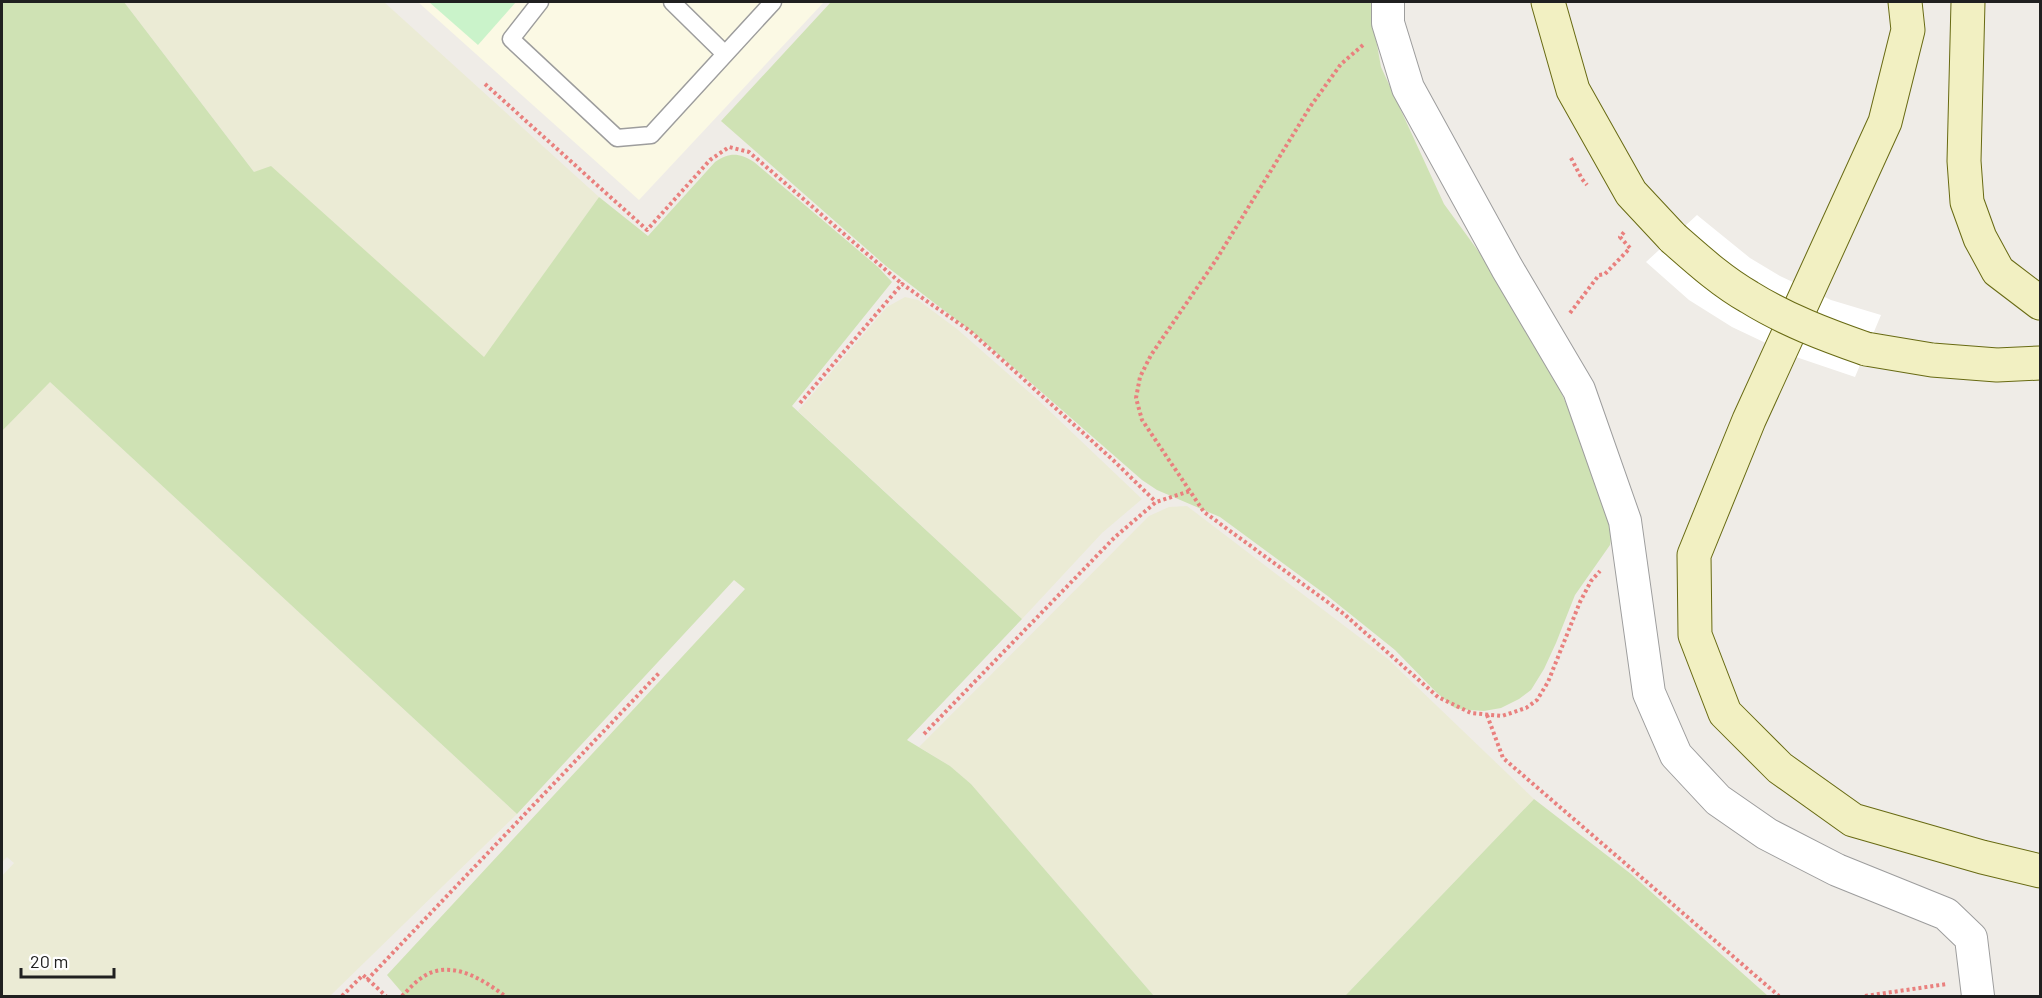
<svg xmlns="http://www.w3.org/2000/svg" width="2042" height="998" font-family="Barlow,sans-serif">
<style>
.education{fill:#fbf9e4}
.farmland{fill:#ebebd5}
.grass{fill:#cfe2b4}
.park{fill:#caf3ca}
.pier{fill:#fff}
.lines{fill:none;stroke-linecap:round;stroke-linejoin:round}
.lane-casing{stroke:#9d9d9d;stroke-width:19}
.street-casing{stroke:#9d9d9d;stroke-width:34}
.secondary-casing{stroke:#686a13;stroke-width:35}
.path{stroke:#e9807e;stroke-width:4;stroke-dasharray:3 3;stroke-linecap:butt}
.lane{stroke:#fff;stroke-width:16}
.street{stroke:#fff;stroke-width:32}
.secondary{stroke:#f2f0c2;stroke-width:33}
.secondary-bridge-casing{stroke:#686a13;stroke-width:35;stroke-linecap:butt}
.secondary-bridge{stroke:#f2f0c2;stroke-width:33}
</style>
<rect width="100%" height="100%" fill="#efece7"/>
<path class="education" d="M418,2H824L639,200Z"/>
<path class="farmland" d="M124,2H384L599,197L484,358L254,172Z
M905,297L918,300L957,329L1037,399L1142,499L1102,533L1022,619L798,411L887,307Z
M49,381L517,814L330,996H2V876L14,863L7,857L2,862V431Z
M1187,506L1388,659L1534,799L1345,996H1154L971,784L950,766L919,747L1149,516L1169,507Z"/>
<path class="grass" d="M2,2H124L254,172L271,166L484,357L599,197L648,236L715,162C730,152 739,153 754,162L878,267L892,282L792,406L1022,619L907,740L950,766L971,784L1154,996H405L387,975L745,589L734,580L517,814L50,382L2,431Z
M831,2H1371L1372,17L1381,67L1444,204L1503,285L1557,383L1596,472L1612,534L1610,545L1575,595L1556,643L1544,669L1531,690L1519,699L1501,708L1484,711L1469,710L1455,708L1436,692L1395,650L1329,597L1220,517L1157,490L1142,480L975,334L886,266L721,121Z
M1534,799L1631,874L1768,996H1345Z"/>
<path class="park" d="M429,2H516L478,45Z"/>
<path class="pier" d="M1697,215L1750,258L1780,276L1831,300L1881,315L1855,377L1793,356L1732,327L1689,300L1646,262Z"/>
<g class="lines">
<g class="lane-casing">
<path id="lane" d="M540,2L511,39L617,138L651,135L773,2
M672,2L725,54"/>
</g>
<g class="street-casing">
<path id="street" d="M1388,2V23L1408,88L1507,268L1579,390L1625,521L1649,693L1676,755L1718,800L1767,834L1837,870L1946,914L1971,938L1978,996"/>
</g>
<g class="secondary-casing">
<path id="secondary" d="M1548,2L1573,90L1631,193L1673,238
M1905,2L1908,30L1885,122L1749,420L1694,555L1695,635L1725,713L1780,768L1853,820L1982,857L2040,871
M1968,2L1964,161L1967,202L1980,238L1998,271L2040,303
M1866,349L1932,360L1997,365L2040,363"/>
</g>
<path class="path" d="M1363,45L1341,64L1310,107L1216,260L1151,355L1140,377L1136,398L1142,420L1204,512L1344,614L1438,697L1471,713L1502,716L1526,708L1537,700L1548,682L1580,602L1591,581L1600,571
M485,84L647,230L710,160L729,147L749,152L902,284
M1571,158L1582,179L1587,185
M1570,313L1599,275L1605,274L1630,248L1620,237L1625,231
M800,403L902,284L970,331L1112,459L1156,502
M1487,715L1503,758L1779,996
M924,734L1115,537L1156,502L1190,491
M367,980L660,672
M342,996L363,975L386,996
M402,996C411,987 422,974 436,971C461,965 486,982 505,996
M1865,996L1947,984"/>
<use href="#lane" class="lane"/>
<use href="#street" class="street"/>
<use href="#secondary" class="secondary"/>
<g class="secondary-bridge-casing">
<path id="secondary-bridge" d="M1673,238C1697,259 1721,281 1749,297C1786,320 1826,335 1866,349"/>
</g>
<use href="#secondary-bridge" class="secondary-bridge"/>
</g>
<rect width="2042" height="998" fill="none" stroke="#202020" stroke-width="6"/>
<path d="M21 968v9h93v-9" fill="none" stroke="#202020" stroke-width="3"/>
<text x="30" y="968" font-size="18" fill="#202020" stroke="#ffffff" stroke-width="4.5" paint-order="stroke">20 m</text>
</svg>
